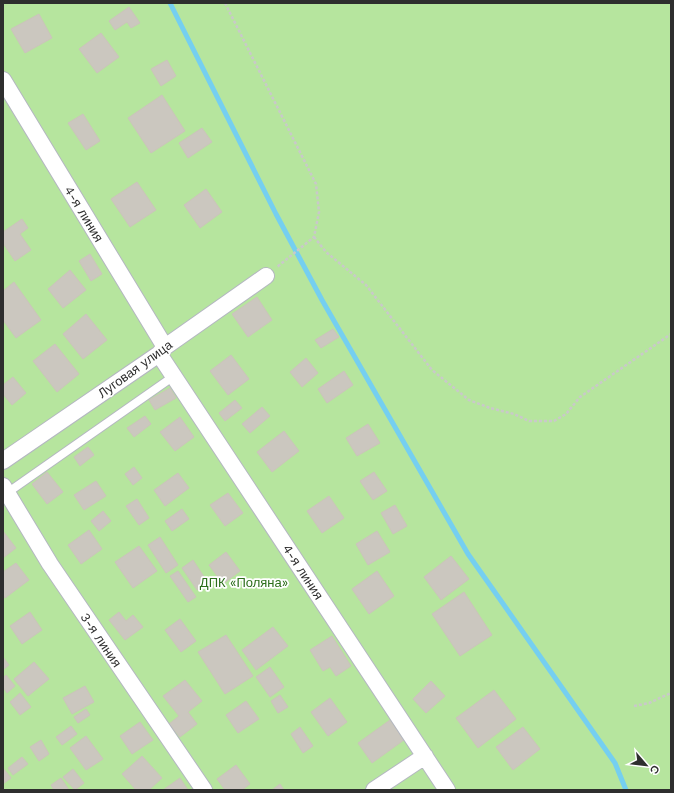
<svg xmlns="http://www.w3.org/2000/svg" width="674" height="793" font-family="'Work Sans',sans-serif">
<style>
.green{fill:#b6e59e}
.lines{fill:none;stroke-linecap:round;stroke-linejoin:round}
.stream{stroke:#75cff0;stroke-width:5}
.building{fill:#cbc7bf;stroke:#cbc5ba}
.service-casing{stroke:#b4b7c1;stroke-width:10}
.minor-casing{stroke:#b4b7c1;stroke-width:18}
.path{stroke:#c9c9c9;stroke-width:2.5;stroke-dasharray:3 2;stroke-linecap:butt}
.service{stroke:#fff;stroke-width:8}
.minor{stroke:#fff;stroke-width:16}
.labels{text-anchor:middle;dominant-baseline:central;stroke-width:3.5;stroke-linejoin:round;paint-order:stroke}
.street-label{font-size:13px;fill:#2e2e2e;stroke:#fff}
.park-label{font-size:13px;fill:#2c6e1b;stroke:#fff}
</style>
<rect width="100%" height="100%" fill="#efe9e1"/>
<path class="green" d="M3,3H671V790H3Z"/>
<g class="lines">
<path class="stream" d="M170,3L276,214L322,300L468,554L615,763L626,790"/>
</g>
<path class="building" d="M129,7L140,23L131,28L127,22L115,30L109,21Z
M39,14L52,38L25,53L11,29Z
M101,33L119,57L97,73L79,49Z
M167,60L176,76L161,86L151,69Z
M162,95L185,131L151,153L128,118Z
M83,114L100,141L86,150L68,123Z
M202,128L212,142L188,158L179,143Z
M137,182L156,210L130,227L111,199Z
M206,189L222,212L200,228L184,205Z
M22,219L28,228L20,234L31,250L15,261L3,243V232Z
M90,254L102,274L91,281L79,261Z
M70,270L86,290L63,308L48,289Z
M14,282L41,320L16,338L3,320V291Z
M257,297L272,320L248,337L232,314Z
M86,314L107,340L83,359L63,334Z
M333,329L339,337L321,348L315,340Z
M55,344L79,374L57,392L33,361Z
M231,355L249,379L228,395L210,371Z
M306,358L318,373L302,387L290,372Z
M344,371L353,385L327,403L318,389Z
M13,377L26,393L12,405L3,394V385Z
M170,388L176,398L155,410L149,400Z
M235,400L242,408L225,421L219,413Z
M262,407L270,416L250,433L242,424Z
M145,416L151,424L134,437L127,428Z
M180,417L194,437L175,451L160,432Z
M368,424L380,443L357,456L346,438Z
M284,431L299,451L272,472L257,452Z
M88,447L94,455L80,466L74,457Z
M134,467L142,478L133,485L125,474Z
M47,472L63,492L47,504L32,484Z
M374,472L387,491L373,500L360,481Z
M178,473L189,488L165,506L154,490Z
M96,481L106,496L84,510L74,495Z
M228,493L243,513L225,526L210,505Z
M329,496L344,518L322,533L307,511Z
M137,499L149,518L139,525L126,506Z
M395,505L407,526L393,534L381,513Z
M182,509L189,519L172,531L165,521Z
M103,511L111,521L99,531L91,521Z
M89,530L102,549L81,564L68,545Z
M3,531L16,548L3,558Z
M377,531L390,552L368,565L356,544Z
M160,537L178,565L166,573L148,545Z
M139,546L157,571L133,588L115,562Z
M226,552L240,571L223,584L209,565Z
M451,556L469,579L441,600L424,577Z
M193,560L208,583L197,590L182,568Z
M16,563L29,580L5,598L3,595V572Z
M178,571L196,597L188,602L170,576Z
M377,571L394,596L369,614L352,589Z
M464,592L492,635L460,656L432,614Z
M30,612L42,630L22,644L10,626Z
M119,612L126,621L133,615L143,627L125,640L109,620Z
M180,619L196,641L181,652L165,630Z
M273,627L288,646L256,670L242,650Z
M226,635L253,676L225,694L198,652Z
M332,636L351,666L336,676L330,667L323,671L310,650Z
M3,657L9,665L3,670Z
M34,662L49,679L28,696L14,679Z
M270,667L284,687L270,697L256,677Z
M6,675L15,686L7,693L3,687V678Z
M185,680L202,701L188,712L197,724L180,737L169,724L179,716L163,696Z
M431,681L445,696L426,713L413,699Z
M85,686L94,702L72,714L63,698Z
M494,690L516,719L478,748L456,718Z
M20,693L31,707L20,715L10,702Z
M280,695L288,707L278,713L271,701Z
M330,698L347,722L328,736L311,712Z
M246,701L259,719L238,733L226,715Z
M86,709L90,715L78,723L74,717Z
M390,720L404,740L372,763L358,743Z
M140,722L153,740L132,754L120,736Z
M71,726L77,734L62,745L56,737Z
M300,727L313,746L303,753L291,734Z
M523,727L540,749L513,770L496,747Z
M86,736L103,759L86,770L70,748Z
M41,740L49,754L39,761L30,747Z
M142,756L162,778L149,790H136L122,774Z
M22,757L28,764L13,775L8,768Z
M236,765L250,784L242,790H225L217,779Z
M3,768L11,778L3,784Z
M73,769L84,783L75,790L63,777Z
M61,778L69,790H54L51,785Z
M180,778L188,790H163Z
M280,784L284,790H272Z"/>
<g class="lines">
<g class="service-casing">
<path id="service" d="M7,493L174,376"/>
</g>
<g class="minor-casing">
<path id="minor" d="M3,80L165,347
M159,354L447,790
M3,461L159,354L165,347L266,276
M3,486L50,564L204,790
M374,790L425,756"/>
</g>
<path class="path" d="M225,3L316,184L319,212L314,237L277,267
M314,237L326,252L366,285L432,370L469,400L490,408L514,414L529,421H554L566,414L580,397L671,334
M634,706L649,703L671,693"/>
<use href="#service" class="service"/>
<use href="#minor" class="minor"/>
</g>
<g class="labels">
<g class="street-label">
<text transform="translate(84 214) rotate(59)">4-я линия</text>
<text transform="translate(135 369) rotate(-36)">Луговая улица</text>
<text transform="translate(303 572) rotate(57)">4-я линия</text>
<text transform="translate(101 640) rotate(56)">3-я линия</text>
</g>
<g class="park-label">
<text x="244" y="582">ДПК «Поляна»</text>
</g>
</g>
<rect width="674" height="793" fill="none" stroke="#2e2e2e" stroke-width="8"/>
<g transform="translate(646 765) rotate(118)" stroke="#ffffff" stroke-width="3" paint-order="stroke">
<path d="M0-3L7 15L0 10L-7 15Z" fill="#2e2e2e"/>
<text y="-6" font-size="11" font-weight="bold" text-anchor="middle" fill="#2e2e2e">С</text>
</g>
</svg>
